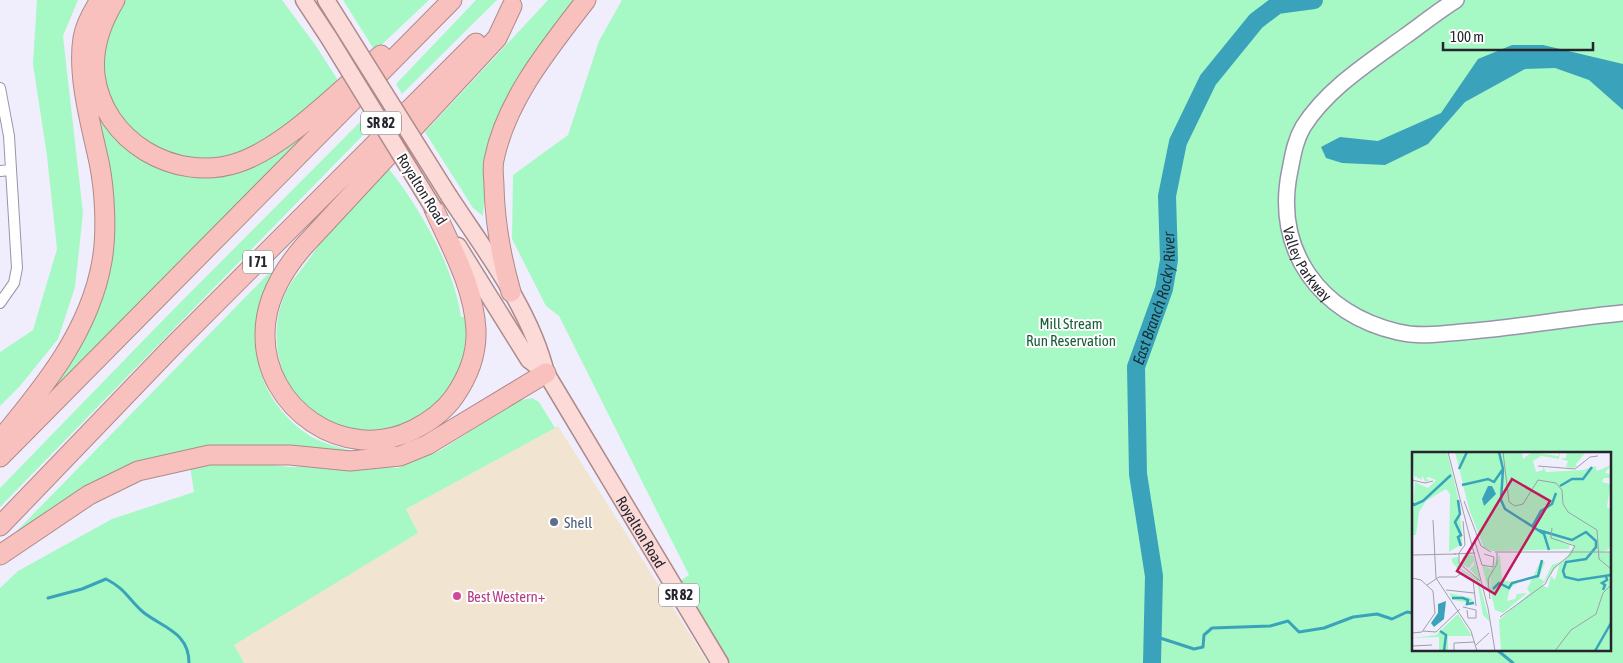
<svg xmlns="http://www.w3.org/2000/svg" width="1623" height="663" font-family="'Asap Condensed',sans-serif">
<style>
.commercial{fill:#f1e4d0}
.green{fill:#a6f9c4;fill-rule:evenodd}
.water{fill:#3aa3bb}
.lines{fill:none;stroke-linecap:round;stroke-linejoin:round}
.stream{stroke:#3aa3bb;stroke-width:3}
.river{stroke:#3aa3bb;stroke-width:18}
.street-casing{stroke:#9794aa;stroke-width:12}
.secondary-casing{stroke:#9794aa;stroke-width:18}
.primary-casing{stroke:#ae8a8b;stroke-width:19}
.highway-casing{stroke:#ae8a8b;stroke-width:21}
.street{stroke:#fff;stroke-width:10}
.secondary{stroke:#fff;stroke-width:15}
.primary{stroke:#fbdad7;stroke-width:16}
.highway{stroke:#f8c1bd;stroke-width:19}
.primary-bridge-casing{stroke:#ae8a8b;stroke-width:19;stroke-linecap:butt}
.primary-bridge{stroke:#fbdad7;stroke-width:16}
.service-dot{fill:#5c6f8a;stroke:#fff;stroke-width:2}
.hotel-dot{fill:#d1479c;stroke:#fff;stroke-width:2}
.labels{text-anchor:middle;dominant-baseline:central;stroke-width:4;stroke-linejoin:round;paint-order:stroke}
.shield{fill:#fff;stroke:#67666d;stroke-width:1}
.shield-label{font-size:14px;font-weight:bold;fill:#26252e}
.street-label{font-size:15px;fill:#26252e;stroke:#fff}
.park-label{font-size:15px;fill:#175e38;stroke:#fff}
.service-label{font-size:15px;fill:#4e5e75;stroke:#fff;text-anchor:start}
.hotel-label{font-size:15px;fill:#b23c85;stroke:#fff;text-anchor:start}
.water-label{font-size:16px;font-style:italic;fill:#182f35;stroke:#fff}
.inset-river{fill:none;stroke:#3aa3bb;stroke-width:2.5}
.inset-road{fill:none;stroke:#9f9eaa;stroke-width:1}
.view{fill:#c2185b;fill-opacity:0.15;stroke:#c2185b;stroke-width:2.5}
.inset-edge{fill:none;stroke:#26252e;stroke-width:2.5}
</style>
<rect width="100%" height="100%" fill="#f0eefd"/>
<path class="commercial" d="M558,426L708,663H244L233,645L418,533L406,509Z"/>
<path class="green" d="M37,0H78L63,36L83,213L75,287L58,339L20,386L0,406V352L33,330L57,249L47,156L33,64Z
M126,0H282L316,46L341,85L264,145L220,162L174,159L131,133L110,103L102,70L105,39L115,15Z
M343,0H429L375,51Z
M476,0H497L402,94L396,84Z
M548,0H580L486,175L483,216L473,208L425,132Z
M622,0H1623V663H722L674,585L689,575L559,316L546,306L512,239L513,175L568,135L599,41ZM1413,453H1609V649H1413Z
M90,101L128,150L152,165L190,175L311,129L53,394L49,389L106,262Z
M362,120L369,129L0,507V488L168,315Z
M389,169C420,208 454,267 461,317H466C467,338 464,361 455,380C437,415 387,439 348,429C287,414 260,346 287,290C291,282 298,274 304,266C329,230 359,200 389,169Z
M272,270L274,271C241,330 252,398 310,436C323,444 342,448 357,452L185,455L0,548Z
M532,398L539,402L555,428L406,509L418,533L234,645L244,663H0V588L18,571L112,519L194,492L190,466L224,460L290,467L373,466L398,468L441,450L508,407L521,400Z"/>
<path class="water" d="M1512,45H1543L1623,64V110L1589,80L1555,68L1525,69L1465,102L1428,144L1385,165L1342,163L1326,158L1321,147L1340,137L1378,141L1441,113L1478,59Z"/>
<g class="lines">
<path class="stream" d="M48,598L82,589L106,579C126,589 128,599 143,612C163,628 189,632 189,663
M1151,635L1194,649L1203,647L1204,635L1212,628L1270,626L1288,621L1299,632L1324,628L1353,617L1377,614L1392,619L1407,612L1413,613
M1496,649L1513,663"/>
<path class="river" id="s1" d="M1152,663L1154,576L1138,474L1136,367L1164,289L1169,260L1167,196L1178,142L1208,80L1256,21L1277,5L1314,0"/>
<g class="street-casing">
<path id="street" d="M0,88L9,136L17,268L14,283L0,303
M0,171L11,170"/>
</g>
<g class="secondary-casing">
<g id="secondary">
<path id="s2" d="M1456,0C1438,11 1421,25 1404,37C1368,63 1327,89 1303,127C1295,141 1293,155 1290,170C1273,250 1320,314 1398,332C1419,337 1441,334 1462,332C1516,328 1569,318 1623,313"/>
</g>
</g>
<g class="primary-casing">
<g id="primary">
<path d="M304,0L329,38"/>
<path d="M326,0L343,27"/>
<path id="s3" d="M449,196C485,251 530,308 546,373L720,663"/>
<path d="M458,246L529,360L546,373"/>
</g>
</g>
<g class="highway-casing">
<path id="highway" d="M115,0C101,23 92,48 95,75C103,141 175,183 237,163C286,147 341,89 381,55
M434,209C451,247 474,287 476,330C477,354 468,377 454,397C444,411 429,422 413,430C344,464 264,408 265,334C265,300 283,270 304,246L497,38L512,6
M511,292C501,257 495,222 494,187C494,178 492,168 494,160C506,100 549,48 586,0
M0,440C44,387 90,331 102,261C107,232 105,191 99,162C91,125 77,76 83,38C85,25 93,11 100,0
M0,457L452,0
M0,526L173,346L476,43
M0,555L89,495L138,471L209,455H290L350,461L400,456L427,445L546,373"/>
</g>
<use href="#street" class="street"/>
<use href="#secondary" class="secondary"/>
<use href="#primary" class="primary"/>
<use href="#highway" class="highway"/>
<g class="primary-bridge-casing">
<path id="primary-bridge" d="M343,27L449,196
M329,38L434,209"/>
</g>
<use href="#primary-bridge" class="primary-bridge"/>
</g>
<circle class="service-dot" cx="554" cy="522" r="5"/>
<circle class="hotel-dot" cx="457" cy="596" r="5"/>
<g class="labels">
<g class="shield">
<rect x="361" y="111.5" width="40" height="23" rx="4"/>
<rect x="243" y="250.5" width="30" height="23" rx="4"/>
<rect x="659" y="583.5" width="40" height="23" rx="4"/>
</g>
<g class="shield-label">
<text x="381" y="123">SR 82</text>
<text x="258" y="262">I 71</text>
<text x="679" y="595">SR 82</text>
</g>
<g class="street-label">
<text transform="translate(422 189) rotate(58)">Royalton Road</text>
<text stroke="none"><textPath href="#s2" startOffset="344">Valley Parkway</textPath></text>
<text stroke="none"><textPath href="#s3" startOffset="388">Royalton Road</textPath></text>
</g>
<g class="park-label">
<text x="1071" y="323">Mill Stream<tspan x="1071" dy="17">Run Reservation</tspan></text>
</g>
<g class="service-label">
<text x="564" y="522">Shell</text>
</g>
<g class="hotel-label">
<text x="467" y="596">Best Western+</text>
</g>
<g class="water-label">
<text stroke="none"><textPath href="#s1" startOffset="369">East Branch Rocky River</textPath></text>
</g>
</g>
<g transform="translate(1412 452)">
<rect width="199" height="199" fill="#f0eefd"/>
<path d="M0,0H35L46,45L50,81V92L37,100L38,42L34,37L14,49L7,60L4,83H0L3,30L16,36L24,28L16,25L14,27L18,28L13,30L10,23V28L2,24ZM43,0H110L111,7L120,0L146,4L148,0L147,7L129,4L121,9L124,20L131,18V14L134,20L171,18L183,14L185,19L199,13L193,21L199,22V26H192L190,30L198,32V36L195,55L199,58V91L196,98L190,100H199V199H89L87,168L118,141L115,137L129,108L133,110L127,126L132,129L140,113L153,108L162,93L149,87L158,93L157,97L81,99L72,96L57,57ZM148,110L143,128L139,124L136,136L130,133ZM155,0H174L164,12L165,15L160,16L154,15L156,9L148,7L154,6ZM88,102L90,128L106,131L98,136L95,149L103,147L105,142L115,141L91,161L83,158L78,138L79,125L76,138L70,113L79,117ZM61,103L69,130L58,117L62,113V109L57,116L49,112L51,104ZM46,105L49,117L66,127L78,170L71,163L65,129L45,116L40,110V106ZM37,141L59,146L63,152L41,148ZM46,162L60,184H36V199H27V185L0,186L24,183Z" fill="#a6f9c4" fill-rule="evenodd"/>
<path d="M76,34H80L84,42L72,54L70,47ZM34,149L32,167L22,175L19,171L26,161V152Z" fill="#3aa3bb"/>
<path class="inset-river" d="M87,0L91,17L89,48L93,57L126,78L160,88L174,80L184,89V95L174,107L154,110L151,119L153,125L166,128L199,123M47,17L55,0M50,33L76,27L82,30L91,17M148,34L160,27H171L180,15M46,48L48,62L43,70L49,83L46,85L49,94M0,51L2,53L11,49L39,23M120,75L129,59L140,52L144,41M126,78L132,82L137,98M81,137L87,131L97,136L100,131L126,124L130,108M191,138L193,133L190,131L195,128L194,124M40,146H51L56,148L55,152L62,151M28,179L34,183L32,199M183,199L199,171"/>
<path class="inset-road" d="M36,0L76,156L83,199M91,0L97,50L103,54L111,52L126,28L144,31L150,38L151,52L156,60L185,78L187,107L199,117M126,14L163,17L178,5L186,4M0,28L13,31L21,29M52,49L69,94L79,100M21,68L24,126L59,179L65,199M51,69L53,93L47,101V111L68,129M63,90L70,113L81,115L82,105L72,102M83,100H199M42,102L63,101M0,103L44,102M44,125L48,122L61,128L64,154M0,126L9,128L21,139L23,161L10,180L0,181M15,133L27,125H44M34,138L62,141M78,147L76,127L85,112V101M51,155L64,158V166H56L55,158M88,165L133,132L142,116L158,103L163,94L139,86L140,76M11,179L24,180L48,157M64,193L77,181M0,194L20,193M42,199V191L63,190M143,199L159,178L184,162L191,141L199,133"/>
<path class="view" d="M100,27L138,49L83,142L45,119Z"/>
<rect width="199" height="199" class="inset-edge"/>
</g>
<path d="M1443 42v8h150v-8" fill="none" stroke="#26252e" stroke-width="2.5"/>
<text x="1450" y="42" font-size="15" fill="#26252e" stroke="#ffffff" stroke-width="4" paint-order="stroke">100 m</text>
</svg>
